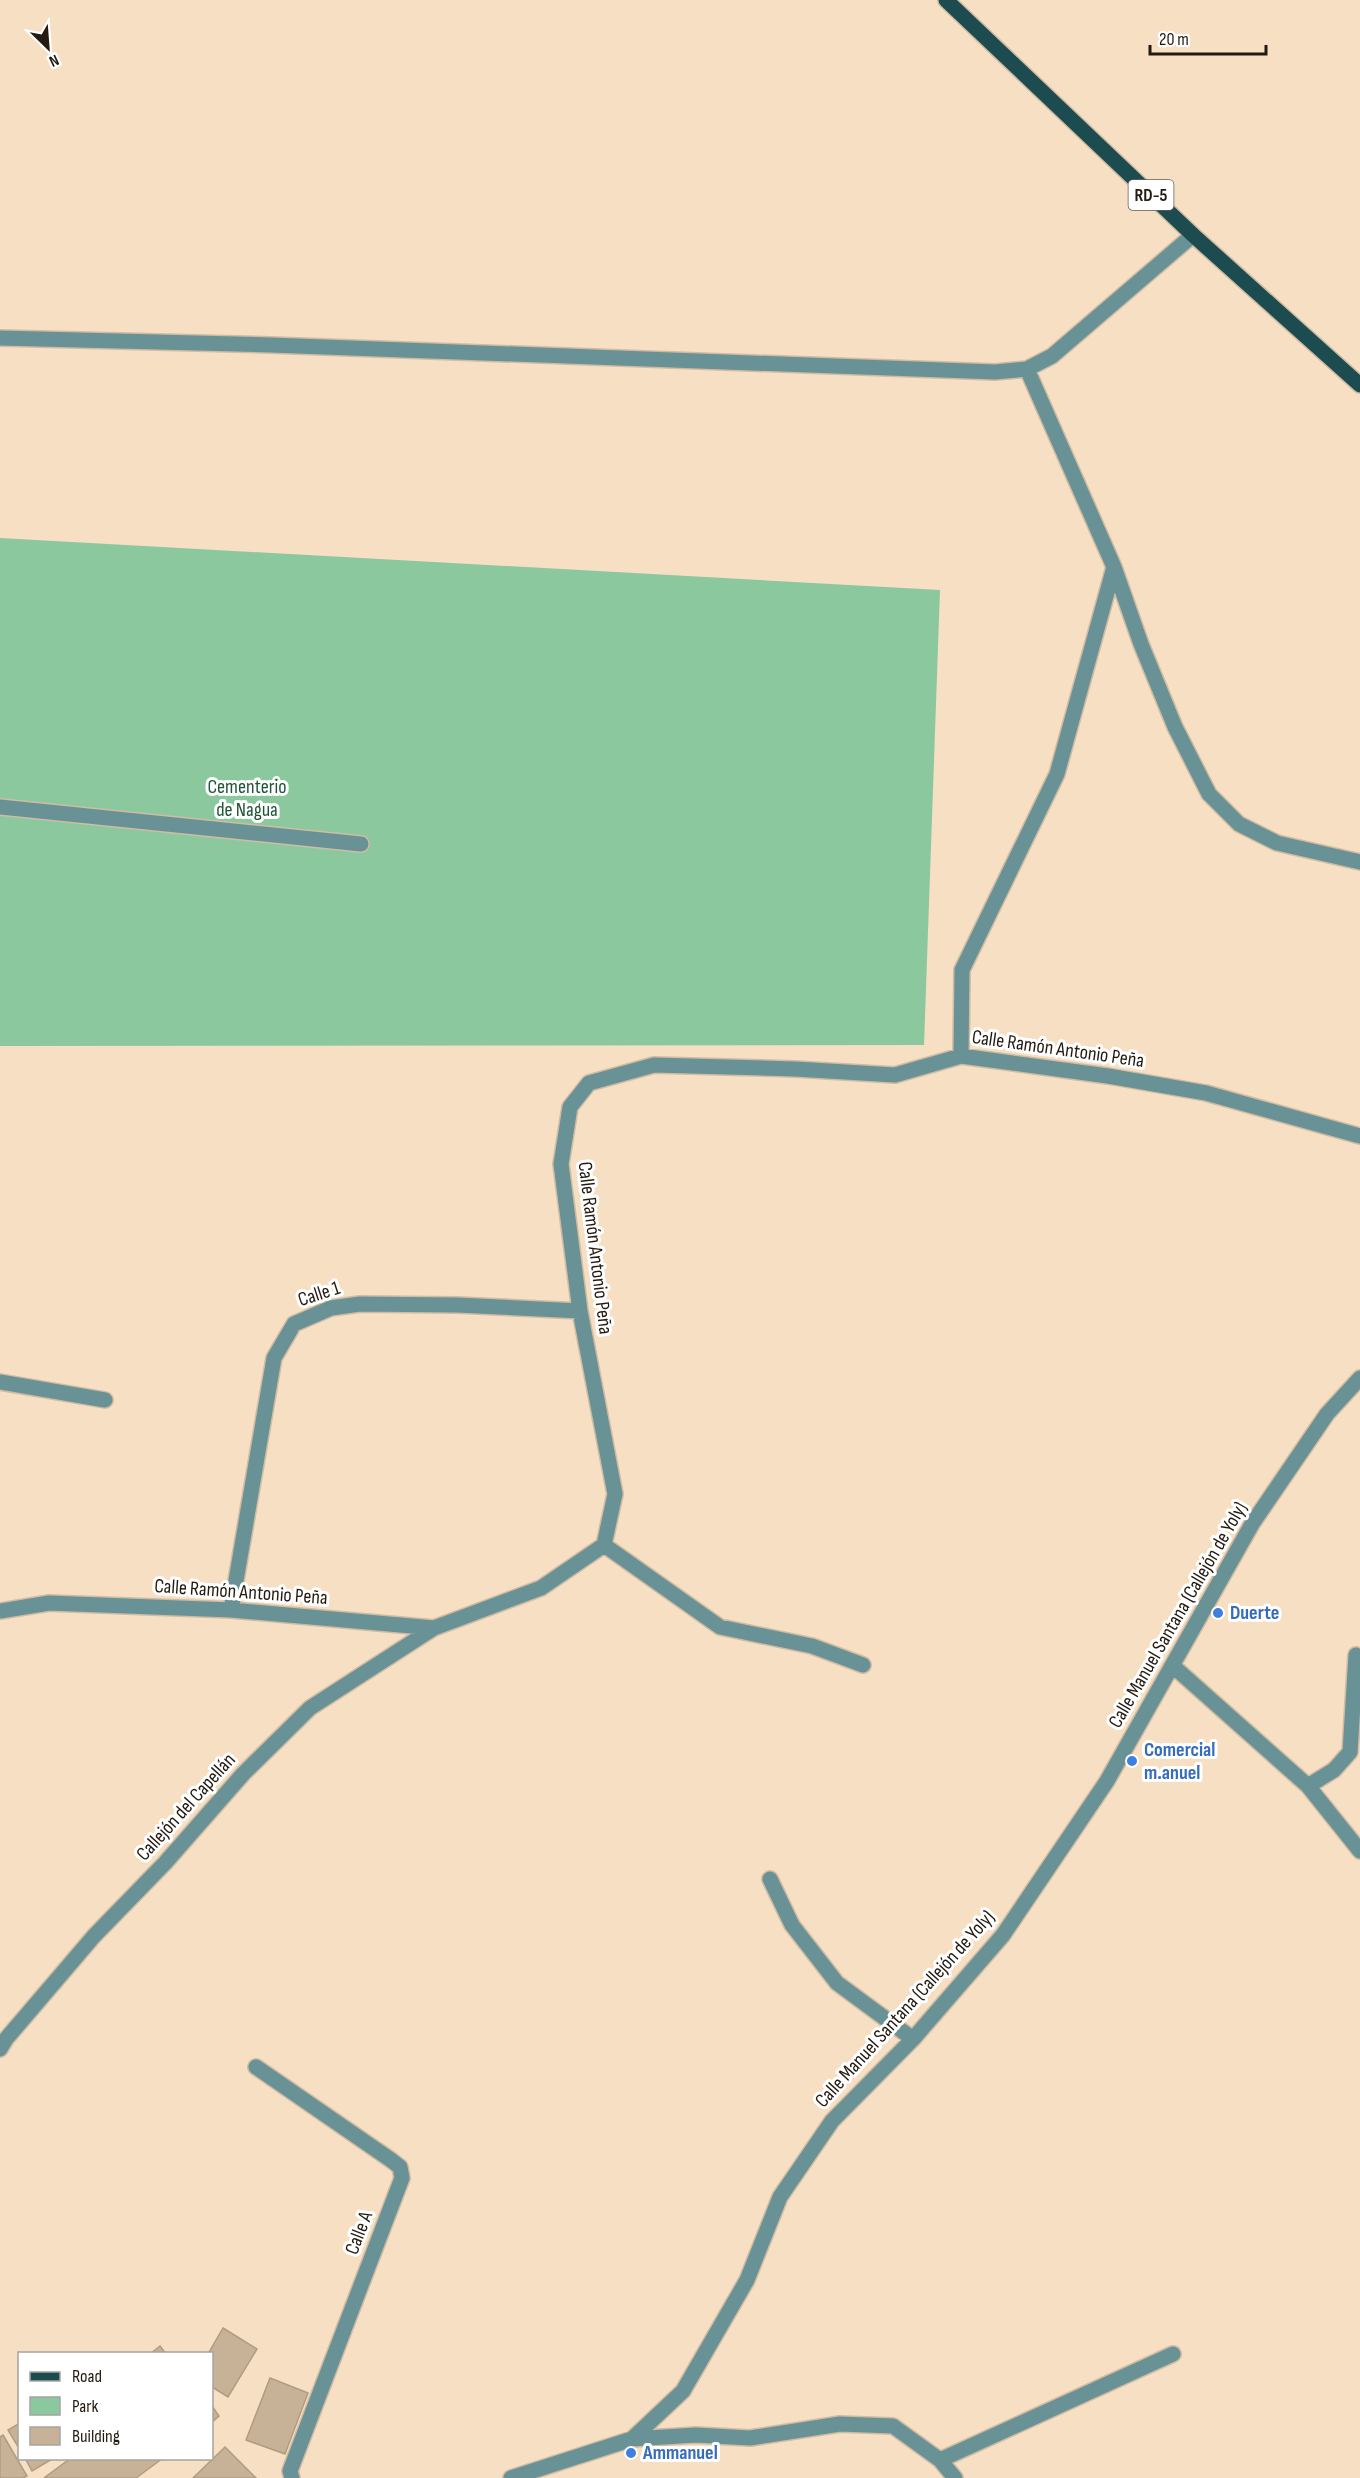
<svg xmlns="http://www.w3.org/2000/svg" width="1360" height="2478" font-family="'Sofia Sans Condensed',sans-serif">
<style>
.green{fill:#8bc89e}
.building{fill:#c7b297;stroke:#b09c81;stroke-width:1.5}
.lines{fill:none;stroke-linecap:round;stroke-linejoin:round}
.minor-casing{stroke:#d0bca3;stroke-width:18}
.major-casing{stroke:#d0bca3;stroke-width:18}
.minor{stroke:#699297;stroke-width:15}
.major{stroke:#1c4b50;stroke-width:15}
.shop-dot{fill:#3f7fe0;stroke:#fff;stroke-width:2}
.labels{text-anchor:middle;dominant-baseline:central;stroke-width:6;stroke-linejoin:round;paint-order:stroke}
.shield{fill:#fff;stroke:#655f58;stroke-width:1.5}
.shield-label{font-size:18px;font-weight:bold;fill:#231b11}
.park-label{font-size:20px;fill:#1f5434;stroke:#fff}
.street-label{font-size:20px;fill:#231b11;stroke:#fff}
.shop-label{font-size:20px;font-weight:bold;fill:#366cbe;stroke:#fff;text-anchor:start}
</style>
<rect width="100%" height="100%" fill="#f6dfc3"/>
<path class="green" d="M0,538L940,590L924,1045L0,1046Z"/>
<path class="building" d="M223,2328L257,2349L228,2397L212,2387V2354H208Z
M160,2346L166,2354H150Z
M270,2378L308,2393L285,2454L246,2440Z
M212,2406L219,2416L212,2422Z
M20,2423V2450L8,2430Z
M3,2435L27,2476L23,2478H0V2437Z
M225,2447L256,2478H193Z
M25,2458H54L32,2471Z
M71,2458H163L136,2478H44Z"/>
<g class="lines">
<g class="minor-casing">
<path id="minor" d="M0,338L271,345L995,372L1027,369L1052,356L1193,235
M1027,369L1114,567L1141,644L1175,727L1209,794L1239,824L1277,843L1360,862
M0,807L361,844
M961,1056L962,970L1057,774L1114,567
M0,1382L105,1400
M604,1545L720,1627L812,1646L863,1665
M231,1610L274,1358L294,1324L331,1308L360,1304L457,1305L580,1311
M0,1611L49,1603L231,1610L434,1628L541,1588L604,1545L615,1494L580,1311L561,1164L570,1107L589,1083L654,1065L795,1069L895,1075L961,1056L1108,1076L1206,1093L1360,1136
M1173,1666L1308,1786L1360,1851
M1308,1786L1334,1770L1350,1752L1356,1655
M770,1879L792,1925L837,1983L913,2039
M0,2049L6,2039L94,1936L165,1863L243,1774L310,1708L434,1628
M256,2067L391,2160L400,2167L402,2178L290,2471L292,2478
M632,2439L696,2435L750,2438L840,2424L893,2426L940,2460L955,2478
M940,2460L1173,2354
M511,2478L632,2439L683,2391L747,2280L780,2197L832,2121L913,2039L1003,1935L1107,1781L1252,1524L1327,1414L1360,1378"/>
</g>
<g class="major-casing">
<path id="major" d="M946,0L1193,235L1360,385"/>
</g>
<use href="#minor" class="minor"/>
<use href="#major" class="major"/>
</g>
<g class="shop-dot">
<circle cx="1218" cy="1613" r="6"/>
<circle cx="1132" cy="1761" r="6"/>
<circle cx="631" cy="2453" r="6"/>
</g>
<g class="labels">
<rect class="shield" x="1128.5" y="180" width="45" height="30" rx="4.5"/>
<g class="shield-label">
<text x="1151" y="195">RD-5</text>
</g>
<g class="park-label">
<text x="247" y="787">Cementerio<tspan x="247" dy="23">de Nagua</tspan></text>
</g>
<g class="street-label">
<text transform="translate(1058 1049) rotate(8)">Calle Ramón Antonio Peña</text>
<text transform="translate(595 1248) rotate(83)">Calle Ramón Antonio Peña</text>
<text transform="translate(319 1294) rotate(-18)">Calle 1</text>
<text transform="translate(241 1592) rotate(4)">Calle Ramón Antonio Peña</text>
<text transform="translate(1178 1615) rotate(-60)">Calle Manuel Santana (Callejón de Yoly)</text>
<text transform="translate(186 1807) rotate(-48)">Callejón del Capellán</text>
<text transform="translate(905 2009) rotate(-48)">Calle Manuel Santana (Callejón de Yoly)</text>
<text transform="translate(359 2233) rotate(-69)">Calle A</text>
</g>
<g class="shop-label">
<text x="1230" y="1613">Duerte</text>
<text x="1144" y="1750">Comercial<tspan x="1144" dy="23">m.anuel</tspan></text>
<text x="643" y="2453">Ammanuel</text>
</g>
</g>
<rect x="18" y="2352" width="195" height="108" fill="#ffffff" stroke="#a7a4a0" stroke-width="1.5"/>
<rect x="30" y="2372" width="30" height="9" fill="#1c4b50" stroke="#a7a4a0" stroke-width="1.5"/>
<text x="72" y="2382" font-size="18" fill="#231b11">Road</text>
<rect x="30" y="2397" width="30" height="18" fill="#8bc89e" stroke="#a7a4a0" stroke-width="1.5"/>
<text x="72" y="2412" font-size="18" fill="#231b11">Park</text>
<rect x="30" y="2427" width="30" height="18" fill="#c7b297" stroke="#a7a4a0" stroke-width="1.5"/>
<text x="72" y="2442" font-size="18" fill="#231b11">Building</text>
<g transform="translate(48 48) rotate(155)" stroke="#ffffff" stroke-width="4.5" paint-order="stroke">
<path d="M0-4.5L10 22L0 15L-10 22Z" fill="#231b11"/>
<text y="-9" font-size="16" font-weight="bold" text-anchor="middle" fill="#231b11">N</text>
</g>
<path d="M1150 45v9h116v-9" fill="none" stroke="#231b11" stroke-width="3"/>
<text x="1159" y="45" font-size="18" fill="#231b11" stroke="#ffffff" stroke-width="4.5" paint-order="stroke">20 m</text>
</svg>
